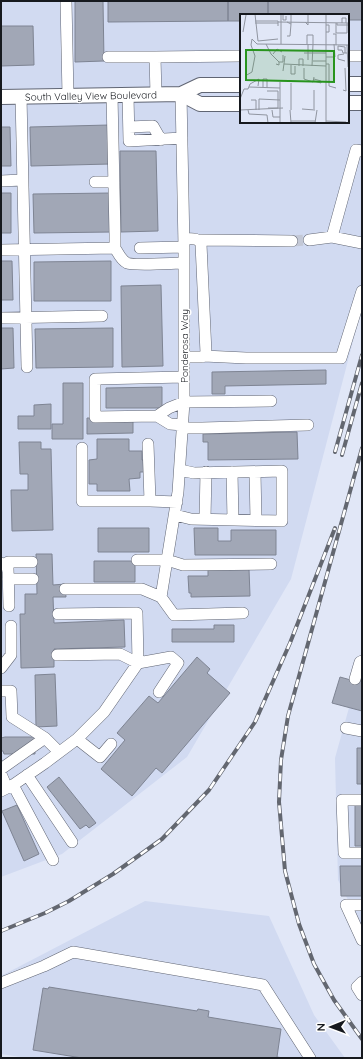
<svg xmlns="http://www.w3.org/2000/svg" width="363" height="1059" font-family="Quicksand,sans-serif">
<style>
.built{fill:#d1daf1;fill-rule:evenodd}
.building{fill:#a1a7b6;stroke:#7e8493}
.lines{fill:none;stroke-linecap:round;stroke-linejoin:round}
.minor-tunnel{stroke:#c3c8d6;stroke-width:11;stroke-dasharray:11 5.5;stroke-linecap:butt}
.minor-casing{stroke:#606573;stroke-width:12}
.major-casing{stroke:#606573;stroke-width:16}
.minor{stroke:#fff;stroke-width:11}
.major{stroke:#fff;stroke-width:14}
.rail-casing{stroke:#636770;stroke-width:4}
.rail{stroke:#fff;stroke-width:2.5;stroke-dasharray:8;stroke-linecap:butt}
.labels{text-anchor:middle;dominant-baseline:central;stroke-width:3;stroke-linejoin:round;paint-order:stroke}
.street-label{font-size:10px;fill:#16191e;stroke:#fff}
.inset-road{fill:none;stroke:#9095a0;stroke-width:1}
.view{fill:#28941e;fill-opacity:0.15;stroke:#28941e;stroke-width:2}
.inset-edge{fill:none;stroke:#16191e;stroke-width:2}
</style>
<rect width="100%" height="100%" fill="#e1e7f7"/>
<path class="built" d="M1,1H362V307L291,579L187,757L62,854L1,877ZM241,15H348V122H241Z
M362,661V928L338,880L335,758Z
M145,901L269,916L314,1015L345,1058H27L1,1054V976Z"/>
<path class="building" d="M75,1H103L104,61L75,62Z
M108,1H228V21L108,22Z
M228,1H268V15H241V21H228Z
M268,1H362V20H348V15H268Z
M1,26H33L34,65L1,66Z
M109,125L110,164L31,166L30,127Z
M1,127H10L11,166H1Z
M120,151H156L158,231L121,232Z
M1,193H11V233H1Z
M111,193L112,232L34,233L33,194Z
M1,261H12L13,300H1Z
M111,261V301H34V262Z
M161,285L163,366L122,367L121,286Z
M1,328H13L14,368L1,369Z
M113,328V367L36,368L35,329Z
M326,370V384L225,386V394H212V372Z
M63,383H83V439H52V424H63Z
M162,387V408H106V388Z
M51,404V429H18V416H34V405Z
M87,418H133V433L87,434Z
M297,432L298,459L208,460V442H203V434Z
M97,439H129V451H142V460H145L146,472H140V478L129,479L130,491H97V484H89V460L97,459Z
M19,442H41V449H51L53,530L12,531L11,490H28V474H20Z
M98,528H149V552H98Z
M194,528H218V541H231V530H276V555H195Z
M36,554H52L53,585L65,584L66,597H53L54,623L124,620L125,647L54,649V667L21,668L20,614H25V594H37Z
M94,561H135V582H94Z
M249,569L250,596L191,597V593H189L188,576H208V570Z
M214,625H234V642H172V629H214Z
M197,657L210,669L207,673L230,693L162,773L156,768L132,796L101,769L125,740L117,733L149,696L158,703Z
M362,671V711L332,703L340,677L358,682Z
M55,674L57,726L36,727L35,675Z
M5,737H35V754H4L3,751H1V738Z
M357,748H362V784H357Z
M59,777L96,823L89,828L86,825L80,829L47,787Z
M355,803H362V846H355Z
M17,805L39,854L24,861L2,811Z
M340,866H362V896H341Z
M49,987L197,1011L198,1009L209,1011L208,1017L281,1029L277,1057L283,1058H82L33,1050L43,988L48,989Z"/>
<g class="lines">
<path class="minor-tunnel" d="M292,241L309,240"/>
<g class="minor-casing">
<path id="minor" d="M66,1L68,96
M348,56H362
M108,57H155
M112,95L115,235V248
M128,95L129,141L182,138
M156,95L155,57L241,56
M21,96L27,367
M129,127L153,126L161,140
M1,181L22,180
M95,182H114
M332,237L356,150L362,151
M184,239C191,239 198,237 201,244L206,353L204,356L202,357H185
M200,240L292,241
M309,240L332,237L362,243
M140,248L184,247
M1,250L115,248C118,253 121,260 127,263C134,266 174,263 184,263
M1,318L102,316
M204,356L246,358H341L362,291
M157,416L169,408L184,402L271,401
M183,425L170,424L157,416L95,417V379L184,377
M183,428H202L308,425
M148,444L150,501
M82,448V501H150L177,502
M232,472L233,520
M255,472L256,520
M175,515L191,519L282,521V471L194,473L180,470
M205,519L206,472
M137,560H167L183,565L271,564
M1,563L8,568L9,606
M8,568V562H32
M8,579H33
M65,589H142L161,597L174,615L243,613
M161,597L178,492L184,402V247L181,94
M58,614L137,613L138,663
M57,655L120,654L138,663L171,657L178,663L159,692
M1,668L11,655V626
M355,679L360,662L362,661
M1,691H11L12,717L45,738
M346,728L362,731
M77,739L100,757L111,744
M1,769L45,738L59,752
M1,774L7,788
M27,775L72,842
M13,785L53,860
M1,791L13,785L45,763L77,739L104,712L138,663
M362,800H342L344,853H362
M362,905H346L362,940
M362,982L357,987L362,995
M1,983L44,966L73,952L263,985L310,1058"/>
</g>
<g class="major-casing">
<path id="major" d="M348,84H362
M181,94L200,104H241
M1,97L181,94L200,85H241
M348,103H362"/>
</g>
<use href="#minor" class="minor"/>
<use href="#major" class="major"/>
<g class="rail-casing">
<path id="rail" d="M362,448L288,716L281,760L279,802L285,871L299,924L314,964L334,1000L362,1039
M335,452L362,355
M342,455L362,383
M1,931L45,913L69,901L113,874L162,839L209,790L255,722L290,643L335,528"/>
</g>
<use href="#rail" class="rail"/>
</g>
<g class="labels">
<g class="street-label">
<text transform="translate(91 96) rotate(-1)">South Valley View Boulevard</text>
<text transform="translate(184 346) rotate(-90)">Ponderosa Way</text>
</g>
</g>
<g transform="translate(240 14)">
<rect width="109" height="109" fill="#e1e7f7"/>
<path class="inset-road" d="M15,0L18,27L38,25M43,0V6H46V2M15,7H38V12M38,8L109,9M47,8L51,10V0M65,8L68,11V0M15,9H38M96,9V19H107V9M97,9V11H109M102,9V4H106V9M3,18L6,1M86,18H89V11H86M93,20H96V31M47,22H50L51,10M26,30L31,40L39,48M41,30V0M67,30V21H73V30M68,30V46M107,31L108,53M64,39H86M105,39V33L98,32V36H102L103,39H107M33,40L37,35L42,38M104,40L98,41V45L105,47M86,43H95L94,30M73,47H86M36,50L39,51V48H43V41M44,50L86,52M86,50H89V72L96,74M51,51V60H55V52M59,52V45H63V52M72,52L73,30M64,54V65L73,68L74,63M43,57L45,42M5,62L12,58L15,42L11,31L12,25L17,30L109,31M74,67L81,69V67L74,65M18,72L19,65L10,70L8,75H4L0,85V96L43,94M9,73L40,74M23,74V65H27V74M103,76L106,77L105,54M27,77H38V94H28M11,86H16V96M62,95L75,96M74,95V76M8,96L9,100L27,101L28,109M19,96V85L40,86M32,96L33,103H40M50,96L51,109M51,96V69M51,107H75M86,107L106,108M40,109V68M75,109L77,96M86,109V0"/>
<path class="view" d="M6,36L94,37V68L6,66Z"/>
<rect width="109" height="109" class="inset-edge"/>
</g>
<rect width="363" height="1059" fill="none" stroke="#16191e" stroke-width="4"/>
<g transform="translate(331 1027) rotate(269)" stroke="#ffffff" stroke-width="3" paint-order="stroke">
<path d="M0-3L7 15L0 10L-7 15Z" fill="#16191e"/>
<text y="-6" font-size="11" font-weight="bold" text-anchor="middle" fill="#16191e">N</text>
</g>
</svg>
